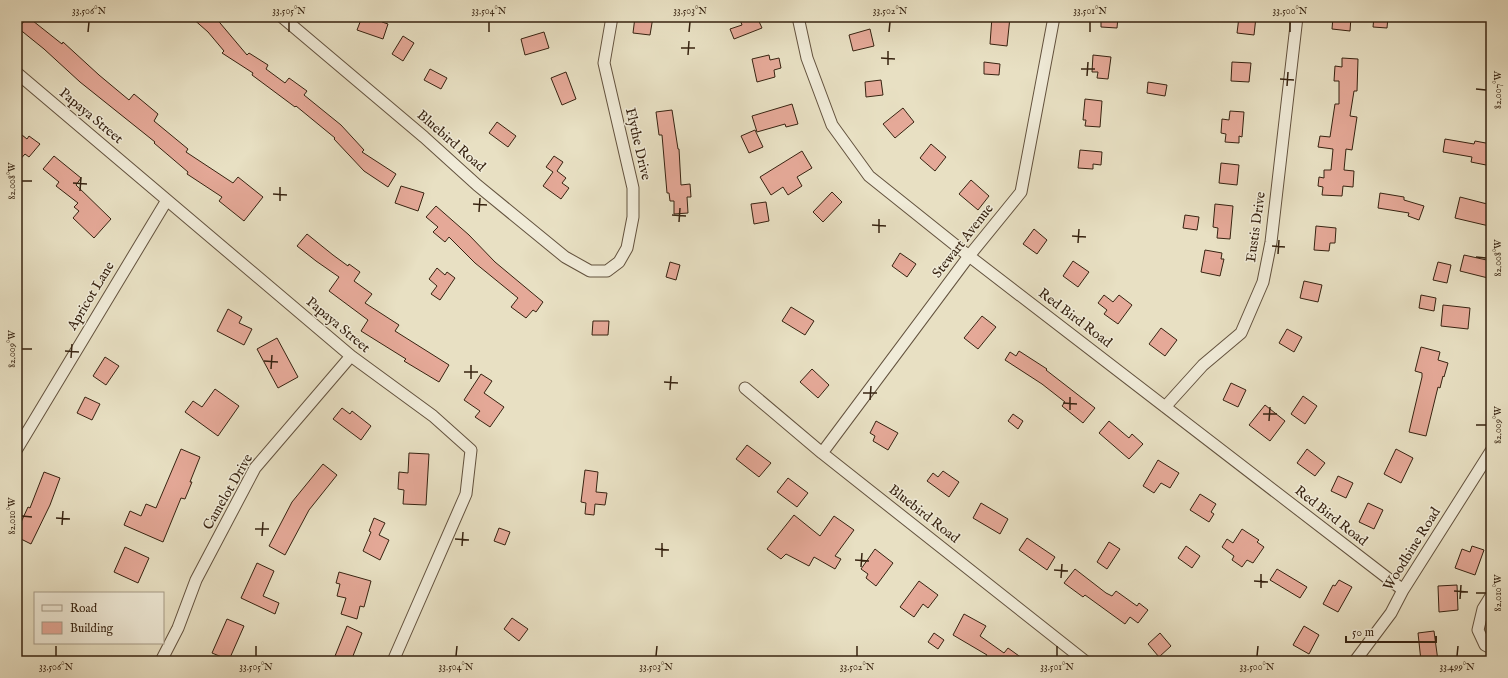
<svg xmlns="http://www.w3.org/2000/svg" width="1508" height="678" font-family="'IM FELL English',serif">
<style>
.building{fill:#e5a998;stroke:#372311}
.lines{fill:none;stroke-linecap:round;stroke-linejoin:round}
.minor-casing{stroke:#63523e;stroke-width:13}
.minor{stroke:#f0ebd8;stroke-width:11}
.ticks{fill:none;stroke:#372311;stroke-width:1.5}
.labels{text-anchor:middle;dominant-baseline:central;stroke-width:3;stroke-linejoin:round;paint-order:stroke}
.street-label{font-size:14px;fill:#372311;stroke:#f0ebd8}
.neatline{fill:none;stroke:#372311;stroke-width:1.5}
.ticks-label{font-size:10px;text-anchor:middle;fill:#372311}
</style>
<rect width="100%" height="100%" fill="#e8e0c3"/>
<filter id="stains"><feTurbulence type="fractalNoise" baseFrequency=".005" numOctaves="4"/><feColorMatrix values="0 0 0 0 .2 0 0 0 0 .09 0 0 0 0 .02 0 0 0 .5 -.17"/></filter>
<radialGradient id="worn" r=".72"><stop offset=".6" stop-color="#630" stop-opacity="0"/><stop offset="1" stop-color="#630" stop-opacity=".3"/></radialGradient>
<path class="building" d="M28,17L62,44L63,42L99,75L129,100L134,94L158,114L154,121L188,149L186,152L233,183L238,177L263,197L244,221L219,201L222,197L187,174L188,172L154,143L155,142L80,82L44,49L18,28Z
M191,17H215L247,55L249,53L268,65L266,69L285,83L289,78L307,91L304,95L341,125L364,150L362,152L396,174L388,187L364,171L334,139L335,138L296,106L295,107L252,75L253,73L222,53L224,51L208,32Z
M362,17H384L382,22L388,24L383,39L357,30Z
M635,17H653L650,35L633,33Z
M739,17H757L762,28L734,39L730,29L742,25Z
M992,17H1010L1007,46L990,44Z
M1101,17H1118L1117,28L1101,27Z
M1239,17H1256L1254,35L1237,33Z
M1333,17H1351L1350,31L1332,29Z
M1374,17H1388L1387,28L1373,27Z
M870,29L874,46L853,51L849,35Z
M544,32L549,48L525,55L521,39Z
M403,36L414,43L403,61L392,54Z
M769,55L770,60L779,58L781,68L774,70L775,77L757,82L752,59Z
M1093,55L1111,57L1108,79L1097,78L1098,72H1092Z
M1342,58L1358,59L1357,91H1354L1350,116L1357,117L1352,150L1346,149L1344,170L1354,171L1353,187L1343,186L1342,196L1322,195L1323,187L1318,186L1319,177L1324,178V170H1331L1333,149L1318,147L1320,136L1330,137L1335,104H1339V81H1334L1335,66L1342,67Z
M984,62L1000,64L999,75L984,74Z
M1232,62L1251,63L1249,82L1231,81Z
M430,69L447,78L441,89L424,80Z
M566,72L576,99L562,105L551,78Z
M881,80L883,95L866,97L865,82Z
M1148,82L1167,85L1165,96L1147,93Z
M1085,99L1102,101L1100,127L1085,126L1086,120H1083Z
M792,104L798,124L786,127L785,124L757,132L752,116Z
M903,108L914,122L895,138L883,124Z
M672,110L678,149H679L681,185L690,184L691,197H687L688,213L674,214V201H670L669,193H667L662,135H659L656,112Z
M1230,111L1244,112L1242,137L1239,136V143L1225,142L1226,134L1221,133L1222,119L1229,120Z
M497,122L516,136L508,147L489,133Z
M755,130L763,147L749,153L741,136Z
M17,131L27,139L29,136L40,144L29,157L25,154L17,163Z
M1445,139L1474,144L1475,141L1491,144V166L1471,162L1472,157L1443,152Z
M931,144L946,157L935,171L920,158Z
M1080,150L1102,152L1101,165L1093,164V169L1078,168Z
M802,151L812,168L797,177L802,186L788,195L783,187L771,195L760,177Z
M54,156L81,178L76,185L111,219L94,238L73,218L79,211L74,207L78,203L56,186L59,182L43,169Z
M554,156L563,162L557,171L566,178L562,183L569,188L561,199L543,186L553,172L546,167Z
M1221,163L1239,165L1237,185L1219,183Z
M971,180L989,196L978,210L959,194Z
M401,186L424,193L418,211L395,203Z
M832,192L842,202L823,222L813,212Z
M1380,193L1404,197V200L1424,206L1419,220L1408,216L1409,213L1378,208Z
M1460,197L1491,205V219L1489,226L1455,218Z
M766,202L769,221L754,224L751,204Z
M1215,204L1233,206L1230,239L1217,238L1218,228L1213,227Z
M436,206L469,235L495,262L543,302L536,312L533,310L526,318L511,307L518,298L475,263L449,237L445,242L433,232L438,227L426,217Z
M1185,215L1199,217L1197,230L1183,228Z
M1316,226L1336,228L1335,243H1330L1329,251L1314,250Z
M1034,229L1047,240L1037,254L1023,244Z
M307,234L333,255L348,266L349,264L360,272L354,281L372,294L365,303L399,325L395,331L449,365L439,382L404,361L406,359L361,331L368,320L329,291L339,277L316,261L297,246Z
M1205,250L1222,253L1221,259H1224L1220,276L1201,272Z
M900,253L916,264L907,277L892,266Z
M1464,255L1491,261L1488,278L1460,271Z
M1073,261L1089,272L1078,287L1063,276Z
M670,262L680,265L676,280L666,277Z
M1438,262L1451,265L1447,283L1433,280Z
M437,268L445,275L447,272L455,278L440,300L431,294L437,286L429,279Z
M1304,281L1322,285L1318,302L1300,298Z
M1104,295L1113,302L1119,295L1132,305L1118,324L1104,314L1107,310L1098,303Z
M1421,295L1436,298L1434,311L1419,308Z
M1443,305L1470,308L1468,329L1441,326Z
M791,307L814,321L805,335L782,321Z
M228,309L242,317L239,323L252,329L244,345L217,331Z
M982,316L996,327L978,349L964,338Z
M593,321H609L608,335H592Z
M1161,328L1177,340L1165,356L1149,344Z
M1287,329L1302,337L1294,352L1279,343Z
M277,338L298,377L278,388L257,349Z
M1421,347L1440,352L1438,360L1448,363L1444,377L1443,376L1440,388L1438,387L1426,436L1409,432L1422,377V373L1415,371Z
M1019,351L1047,369L1046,370L1095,408L1083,423L1062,406L1065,402L1042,384L1005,360L1010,352L1016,356Z
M105,357L119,366L106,385L93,376Z
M812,369L829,385L818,398L800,382Z
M481,374L492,381L484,393L504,407L490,427L475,417L480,411L464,400Z
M1231,383L1246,390L1238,407L1223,400Z
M215,389L239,406L218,436L185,412L193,401L202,407Z
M1303,396L1317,406L1305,424L1291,414Z
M85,397L100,404L92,420L77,413Z
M1265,405L1285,421L1270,441L1249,425Z
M342,408L350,414L352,411L371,426L361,440L333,419Z
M1013,414L1023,421L1018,429L1008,421Z
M876,421L898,433L888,450L873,441L875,436L870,433Z
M1109,421L1129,438L1132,434L1143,444L1129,459L1099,433Z
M747,445L771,463L759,477L736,459Z
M181,449L200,457L190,482H192L185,499L181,498L163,542L124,525L130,511L141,516L146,504L156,508Z
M1307,449L1325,463L1315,476L1297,463Z
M1396,449L1413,458L1401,483L1384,474Z
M409,453L429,454L426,505L403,504L404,490L398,489L399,472L408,473Z
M1158,460L1179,473L1170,488L1161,483L1154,493L1143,486Z
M323,464L337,475L309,510L285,555L269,546L292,502Z
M585,470L598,472L596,492L607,493L605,505L595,504L594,515L585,514L586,503L581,502Z
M943,471L959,482L949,497L927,481L933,473L938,477Z
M44,472L60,478L50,505L31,544L17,537V531L28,507L30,508Z
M1338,476L1353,483L1346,498L1331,491Z
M788,478L808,493L797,507L777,492Z
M1200,494L1216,504L1211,512L1214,514L1209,522L1190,510Z
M981,503L1008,519L1000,534L973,518Z
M1368,503L1383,510L1374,529L1359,522Z
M794,515L820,536L834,516L854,530L835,556L841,559L835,569L814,557L809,566L786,554L781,559L767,549Z
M374,518L385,523L379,535L389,540L380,560L363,551L371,532L369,531Z
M499,528L510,532L505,545L494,541Z
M1242,529L1259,540L1257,542L1264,547L1253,563L1247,560L1242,567L1232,560L1234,556L1222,547L1227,539L1233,543Z
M1027,538L1055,557L1047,570L1019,550Z
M1109,542L1120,549L1107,569L1097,562Z
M1186,546L1200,556L1192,568L1178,558Z
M1472,546L1484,550L1475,575L1455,568L1462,549L1470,552Z
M125,547L149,558L138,583L114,572Z
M875,549L893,563L876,586L866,578L868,574L861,569Z
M257,563L274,571L263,596L279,603L275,614L241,598Z
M1075,569L1106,593L1112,596L1116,591L1137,606L1139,603L1148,610L1138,623L1130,617L1125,624L1085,595L1083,597L1064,583Z
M1277,569L1307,587L1300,598L1270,580Z
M339,572L371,581L364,607L360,606L357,619L341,614L346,598L337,596L340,584L336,583Z
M1339,580L1352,587L1338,612L1323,604L1333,585L1335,586Z
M919,581L938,595L928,608L923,604L914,617L900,607Z
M1457,585L1458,610L1439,612L1438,586Z
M964,614L986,626L980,636L1004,653L1008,648L1026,661H983L987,655L953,635Z
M512,618L528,629L519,641L504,629Z
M227,619L244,626L229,660L212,653Z
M347,626L362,633L351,661H333Z
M1304,626L1319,635L1309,654L1293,645Z
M1434,631L1438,661H1421L1418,633Z
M934,633L944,640L938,649L928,642Z
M1160,633L1171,646L1159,657L1148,644Z"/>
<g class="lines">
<g class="minor-casing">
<path id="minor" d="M282,17L424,137L477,185L565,257L590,271H607L619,262L627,248L633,217V188L604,63L612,17
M798,17L807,58L832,125L869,176L969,256L1403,590
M17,73L351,356L433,416L471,450L466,494L393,661
M745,388L822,453L1085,661
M1165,407L1203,365L1241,333L1263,282L1271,242L1297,17
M17,449L167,200
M822,453L969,256L1021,192L1054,17
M1491,596L1483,609L1478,630L1485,645L1491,648
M161,661L178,628L196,580L255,468L351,356
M1355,661L1391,613L1403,590L1491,451"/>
</g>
<use href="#minor" class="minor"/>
</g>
<path class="ticks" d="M88,32L89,22M289,32V22M489,32V22M689,32L690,22M889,32L890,22M1090,32V22M1290,32V22M681,48H695M688,55L689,41M881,58L895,59M888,65V51M1081,69H1095M1087,76L1088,62M1280,79L1294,80M1287,86L1288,72M1476,89L1486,90M22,181H32M73,183L87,184M80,191L81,177M273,194L287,195M280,201V187M473,204L487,205M479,212L480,198M672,215L686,216M679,222L680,208M872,225L886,226M879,233V219M1072,236L1086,237M1078,243L1079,229M1272,246L1285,247M1278,254L1279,240M1476,257L1486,258M22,349H32M65,351L79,352M71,358L72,344M264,361L278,362M271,369L272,355M464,372H478M471,379V365M664,382L678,383M670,390L671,376M863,393H877M870,400L871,386M1063,403L1077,404M1070,410V397M1263,414H1277M1269,421L1270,407M1476,425H1486M22,516L32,517M56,518L70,519M62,525L63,511M255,529H269M262,536L263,522M455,539L469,540M462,546L463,532M655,549L669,550M662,557V543M855,560L869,561M861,567L862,553M1054,570L1068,571M1061,578L1062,564M1254,581L1268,582M1261,588V574M1454,591L1468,592M1476,593H1486M1460,599L1461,585M56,656V646M256,656V646M456,656L457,646M656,656L657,646M857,656V646M1057,656V646M1257,656L1258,646M1457,656L1458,646"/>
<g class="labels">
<g class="street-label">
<text transform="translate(91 116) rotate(40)">Papaya Street</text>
<text transform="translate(451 141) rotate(41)">Bluebird Road</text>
<text transform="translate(638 144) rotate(77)">Flythe Drive</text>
<text transform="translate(1256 227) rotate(-82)">Eustis Drive</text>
<text transform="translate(963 241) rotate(-52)">Stewart Avenue</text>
<text transform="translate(91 296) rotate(-59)">Apricot Lane</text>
<text transform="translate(1075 318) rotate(37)">Red Bird Road</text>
<text transform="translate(338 325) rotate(40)">Papaya Street</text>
<text transform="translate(228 492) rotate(-60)">Camelot Drive</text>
<text transform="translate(924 514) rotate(38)">Bluebird Road</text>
<text transform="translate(1331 516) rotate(38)">Red Bird Road</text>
<text transform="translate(1412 549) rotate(-58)">Woodbine Road</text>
</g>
</g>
<rect width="1508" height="678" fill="none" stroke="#e8e0c3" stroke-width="44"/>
<rect x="34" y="592" width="130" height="52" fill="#f0ebd8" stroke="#a69b88"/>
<rect x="42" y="605" width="20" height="6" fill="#f0ebd8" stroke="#a69b88"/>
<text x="70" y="612" font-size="12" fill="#372311">Road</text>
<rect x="42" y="622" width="20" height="12" fill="#e5a998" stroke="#a69b88"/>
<text x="70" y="632" font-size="12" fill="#372311">Building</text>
<path d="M1346 636v6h90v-6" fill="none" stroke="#372311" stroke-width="2"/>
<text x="1352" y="636" font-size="12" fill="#372311" stroke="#f0ebd8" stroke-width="3" paint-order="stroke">50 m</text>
<rect x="22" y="22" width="1464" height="634" class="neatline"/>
<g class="ticks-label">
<text x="89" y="14">33.506°N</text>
<text x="289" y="14">33.505°N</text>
<text x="489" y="14">33.504°N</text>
<text x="690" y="14">33.503°N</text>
<text x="890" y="14">33.502°N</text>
<text x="1090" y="14">33.501°N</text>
<text x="1290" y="14">33.500°N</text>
<text transform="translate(1497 90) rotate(-90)" y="4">82.007°W</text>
<text transform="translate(11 181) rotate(-90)" y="4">82.008°W</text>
<text transform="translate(1497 258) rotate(-90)" y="4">82.008°W</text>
<text transform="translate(11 349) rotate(-90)" y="4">82.009°W</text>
<text transform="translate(1497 425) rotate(-90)" y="4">82.009°W</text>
<text transform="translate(11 516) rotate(-90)" y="4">82.010°W</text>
<text transform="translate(1497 593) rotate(-90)" y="4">82.010°W</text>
<text x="56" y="670">33.506°N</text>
<text x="256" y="670">33.505°N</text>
<text x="456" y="670">33.504°N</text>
<text x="656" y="670">33.503°N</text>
<text x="857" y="670">33.502°N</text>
<text x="1057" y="670">33.501°N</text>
<text x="1257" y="670">33.500°N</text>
<text x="1457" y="670">33.499°N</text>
</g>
<rect width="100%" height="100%" filter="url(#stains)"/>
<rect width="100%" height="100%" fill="url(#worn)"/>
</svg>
